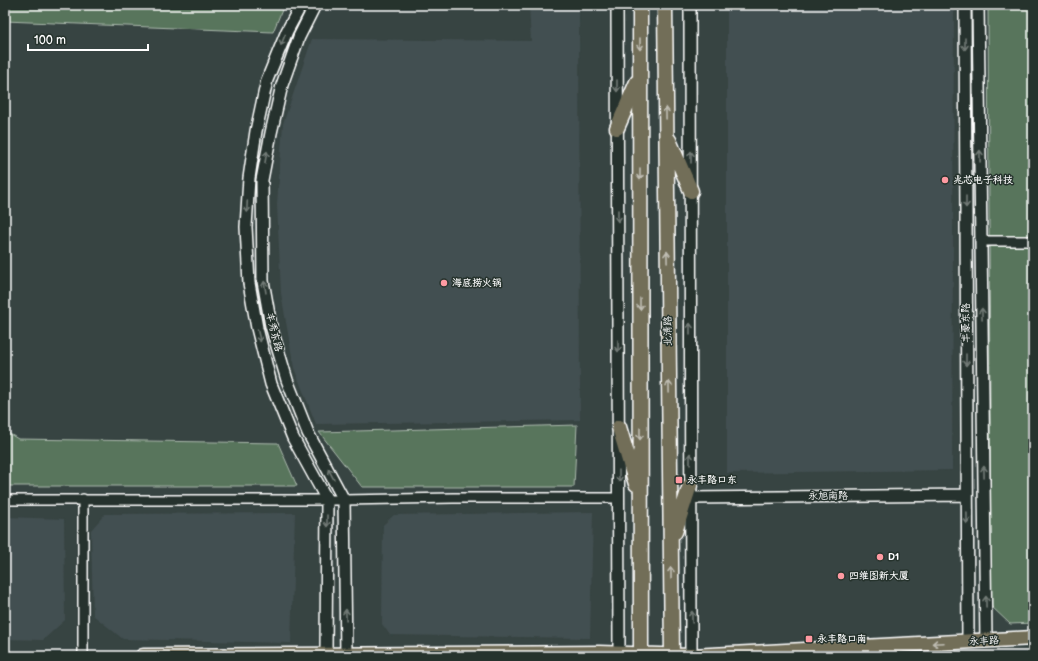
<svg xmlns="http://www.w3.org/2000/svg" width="1038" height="661" font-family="'Balsamiq Sans','LXGW WenKai TC',sans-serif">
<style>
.built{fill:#434f51}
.green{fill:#58745c;stroke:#acbaae}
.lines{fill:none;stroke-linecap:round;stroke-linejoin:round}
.minor-casing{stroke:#fff;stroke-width:12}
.tertiary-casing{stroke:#fff;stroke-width:14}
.primary-casing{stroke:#fff;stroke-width:17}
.minor{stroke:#26332d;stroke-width:9}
.tertiary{stroke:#26332d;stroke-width:11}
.primary{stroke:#726e59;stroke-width:14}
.oneway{stroke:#727a76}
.oneway2{stroke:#c0beb4}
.poi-dot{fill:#ff9aa2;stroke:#26332d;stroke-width:1.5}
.labels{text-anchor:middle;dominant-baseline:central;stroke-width:3;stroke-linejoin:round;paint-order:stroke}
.poi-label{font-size:10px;font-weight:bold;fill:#fff;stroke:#26332d;text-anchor:start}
.street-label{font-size:10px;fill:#fff;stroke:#26332d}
</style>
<rect width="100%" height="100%" fill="#374442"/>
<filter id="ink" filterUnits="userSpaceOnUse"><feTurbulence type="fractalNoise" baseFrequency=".025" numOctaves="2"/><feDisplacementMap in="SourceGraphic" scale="8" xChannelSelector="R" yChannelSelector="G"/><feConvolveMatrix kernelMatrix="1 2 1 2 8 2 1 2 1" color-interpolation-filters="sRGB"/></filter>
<g filter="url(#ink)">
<path class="built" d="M529,5H579L580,420L316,424L294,368L281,293L277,204L283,124L312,39L531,41Z
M727,5H954L952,470L727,473Z
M593,512L590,638L390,635L382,624L383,525L394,515Z
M295,513L291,643L123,639L93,615L91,530L105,514Z
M5,517L64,519L65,620L43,640L5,639Z"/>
<path class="green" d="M5,5H284L273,32L5,21Z
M988,5H1033V623L1010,624L991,606Z
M577,425L574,487H362L319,432Z
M5,431L18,439L278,443L297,486H5Z"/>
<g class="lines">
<g class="minor-casing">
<path id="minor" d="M981,241H1033
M5,500H344L453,498H619
M83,656V499"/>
</g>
<g class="tertiary-casing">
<path id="tertiary" d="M301,5L287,31L267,80L256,131L249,178L246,227L249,283L257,328L271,384L293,438L327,500L326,654
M315,5L299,37L282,85L271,133L262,180L263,281L271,326L287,380L308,433L344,500L346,654
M617,5L619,654
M690,5L691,656
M965,5L968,641
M978,5L986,641
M690,498L967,495"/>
</g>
<g class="primary-casing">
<path id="primary" d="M640,5L641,656
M665,5L672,656
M617,128L637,82
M669,140L691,191
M619,427L636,484
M675,532L690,485
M143,656L599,653L691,656L1033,638"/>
</g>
<use href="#minor" class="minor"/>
<use href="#tertiary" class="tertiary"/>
<use href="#primary" class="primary"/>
</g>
<defs><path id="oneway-shaft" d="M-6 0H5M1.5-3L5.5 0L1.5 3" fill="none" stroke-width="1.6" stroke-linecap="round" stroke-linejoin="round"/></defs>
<g class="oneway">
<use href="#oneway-shaft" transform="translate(283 40) rotate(112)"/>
<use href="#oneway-shaft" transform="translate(965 44) rotate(90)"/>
<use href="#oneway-shaft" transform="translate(617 86) rotate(90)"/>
<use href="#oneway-shaft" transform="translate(980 156) rotate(-91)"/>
<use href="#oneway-shaft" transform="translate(266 157) rotate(-80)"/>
<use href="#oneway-shaft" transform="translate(691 157) rotate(-90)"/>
<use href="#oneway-shaft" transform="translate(966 202) rotate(90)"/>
<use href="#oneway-shaft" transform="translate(247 207) rotate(93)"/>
<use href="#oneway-shaft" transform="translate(618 216) rotate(90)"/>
<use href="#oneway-shaft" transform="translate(265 287) rotate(-99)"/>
<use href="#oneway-shaft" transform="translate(982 314) rotate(-91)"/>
<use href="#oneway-shaft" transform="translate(690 329) rotate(-90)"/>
<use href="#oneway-shaft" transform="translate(259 336) rotate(76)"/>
<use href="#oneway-shaft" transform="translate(618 346) rotate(90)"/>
<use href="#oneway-shaft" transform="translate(966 360) rotate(90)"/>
<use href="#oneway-shaft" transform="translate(690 459) rotate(-90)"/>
<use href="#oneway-shaft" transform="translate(984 472) rotate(-91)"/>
<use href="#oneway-shaft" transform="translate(331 474) rotate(-118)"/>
<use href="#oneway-shaft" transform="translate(619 476) rotate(90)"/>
<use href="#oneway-shaft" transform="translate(967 518) rotate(89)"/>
<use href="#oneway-shaft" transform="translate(327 521) rotate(90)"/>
<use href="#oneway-shaft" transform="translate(986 602) rotate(-91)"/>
<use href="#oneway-shaft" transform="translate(346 615) rotate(-91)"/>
<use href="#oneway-shaft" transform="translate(692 617) rotate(-91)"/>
</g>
<g class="oneway2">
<use href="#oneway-shaft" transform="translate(640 44) rotate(90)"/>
<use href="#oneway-shaft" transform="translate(666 113) rotate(-91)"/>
<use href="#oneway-shaft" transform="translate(640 174) rotate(90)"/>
<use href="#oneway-shaft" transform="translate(667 257) rotate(-91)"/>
<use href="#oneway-shaft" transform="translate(640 304) rotate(90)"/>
<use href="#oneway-shaft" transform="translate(669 387) rotate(-91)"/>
<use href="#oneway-shaft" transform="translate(640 434) rotate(90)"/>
<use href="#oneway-shaft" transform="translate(671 573) rotate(-90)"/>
<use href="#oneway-shaft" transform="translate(938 643) rotate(177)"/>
</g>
</g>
<g class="poi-dot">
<circle cx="945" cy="180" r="4"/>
<circle cx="444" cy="283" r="4"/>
<rect x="675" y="476" width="8" height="8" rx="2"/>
<circle cx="880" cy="557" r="4"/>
<circle cx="841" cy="576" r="4"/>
<rect x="805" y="635" width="8" height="8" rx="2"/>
</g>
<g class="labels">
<g class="poi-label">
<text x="953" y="180">兆芯电子科技</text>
<text x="452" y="283">海底捞火锅</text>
<text x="687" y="480">永丰路口东</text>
<text x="888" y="557">D1</text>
<text x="849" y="576">四维图新大厦</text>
<text x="817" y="639">永丰路口南</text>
</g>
<g class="street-label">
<text transform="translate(966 323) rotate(-90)">丰豪东路</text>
<text transform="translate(668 331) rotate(-91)">北清路</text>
<text transform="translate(274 332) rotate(76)">丰秀东路</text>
<text x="828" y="496">永旭南路</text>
<text transform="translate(984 641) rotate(-2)">永丰路</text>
</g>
</g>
<rect width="1038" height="661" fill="none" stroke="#26332d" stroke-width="20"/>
<rect x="10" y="10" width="1018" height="641" fill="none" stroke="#fff" stroke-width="1.5" filter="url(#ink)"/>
<path d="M28 44v6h120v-6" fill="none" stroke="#ffffff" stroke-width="2"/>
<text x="34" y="44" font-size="12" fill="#ffffff" stroke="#26332d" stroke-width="3" paint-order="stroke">100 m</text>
</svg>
